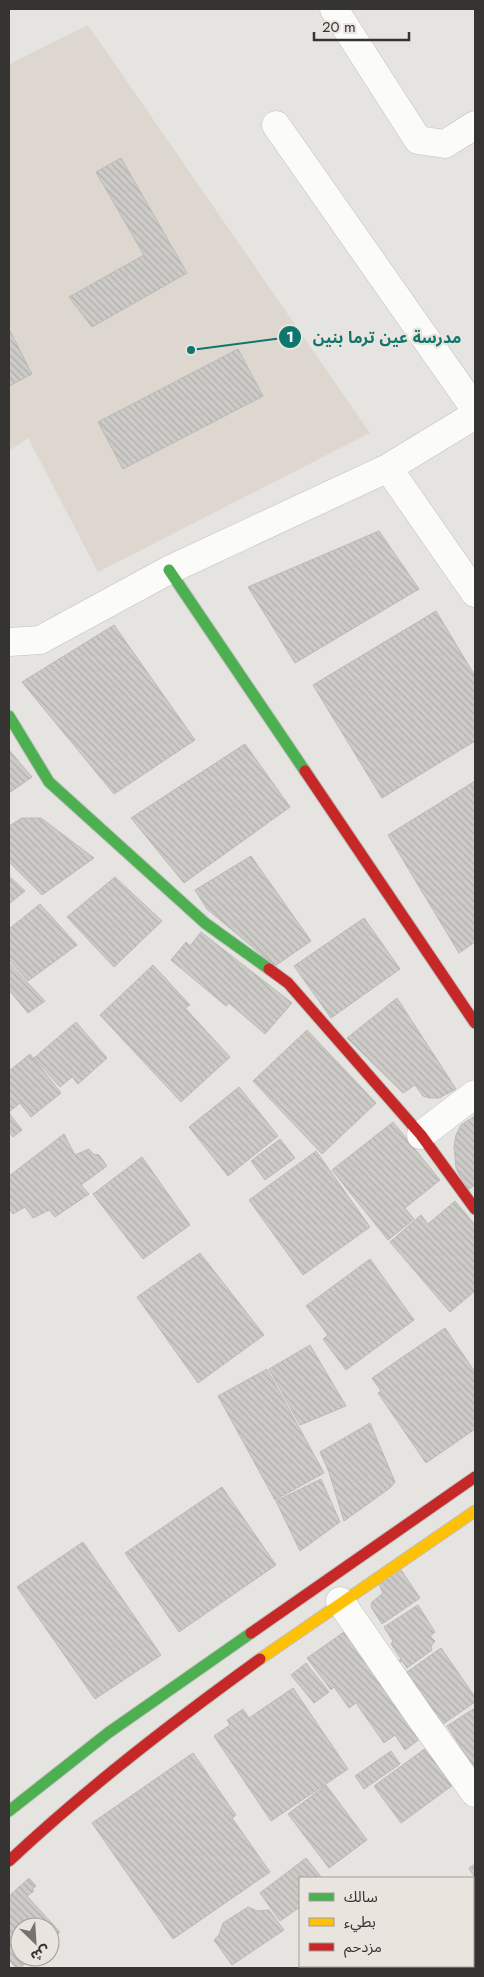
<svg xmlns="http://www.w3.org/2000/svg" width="484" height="1977" font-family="Jost,'Noto Sans Arabic',sans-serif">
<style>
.built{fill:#ded7d0}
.building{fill:url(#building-back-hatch);stroke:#bcbab7}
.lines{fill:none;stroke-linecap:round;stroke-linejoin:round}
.street-casing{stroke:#c1c0bd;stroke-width:29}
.fast-casing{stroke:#c1c0bd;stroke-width:13}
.slow-casing{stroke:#c1c0bd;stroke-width:13}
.jam-casing{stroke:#c1c0bd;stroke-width:13}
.street{stroke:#fbfbfa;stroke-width:28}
.fast{stroke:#4caf50;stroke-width:11}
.slow{stroke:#ffc107;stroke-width:11}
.jam{stroke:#c62828;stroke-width:11}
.leader{fill:none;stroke:#0f766e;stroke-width:2}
.callout-dot{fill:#0f766e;stroke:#e9e4de;stroke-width:2}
.mark-label{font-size:15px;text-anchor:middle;font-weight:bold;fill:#fff}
.callout-label{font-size:16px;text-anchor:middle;font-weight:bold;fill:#0f766e;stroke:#e9e4de;stroke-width:4.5;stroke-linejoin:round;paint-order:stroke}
</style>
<defs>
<pattern id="building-back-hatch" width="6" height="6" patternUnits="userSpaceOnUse" patternTransform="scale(1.25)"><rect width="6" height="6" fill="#cccbc8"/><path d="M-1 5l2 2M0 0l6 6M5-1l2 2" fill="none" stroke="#b0afac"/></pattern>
</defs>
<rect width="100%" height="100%" fill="#e6e4e1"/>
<path class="built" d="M88,25L370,433L98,572L28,438L9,451V64Z"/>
<path class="building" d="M121,158L187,273L92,327L69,297L144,255L96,172Z
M9,329L32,374L9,386Z
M238,349L263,396L123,469L98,422Z
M379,531L419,589L295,663L248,587Z
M436,611L475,676V741L382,798L313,685Z
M114,625L195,740L114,794L22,682Z
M245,744L290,807L184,883L131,818Z
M9,750L32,777L9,793Z
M475,781V942L459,953L388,835Z
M22,818H41L94,858L42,895L9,862V826Z
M251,856L311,941L275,966L207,909L195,890Z
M9,876L25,891L9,904Z
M115,877L162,921L114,967L67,917Z
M40,904L77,945L28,981L9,960V929Z
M364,918L400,969L331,1018L294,966Z
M201,932L292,1003L265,1034L229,1003L226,1006L171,960L186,942L190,946Z
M9,963L45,1001L28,1013L9,990Z
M153,965L190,1005L185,1008L230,1057L181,1102L100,1015Z
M397,998L456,1089L439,1098H429L423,1096L415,1085L403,1093L347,1038Z
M76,1022L107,1058L78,1084L72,1077L60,1087L34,1058Z
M307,1030L376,1103L322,1154L253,1081Z
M30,1054L61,1093L31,1117L20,1103L9,1112V1071Z
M239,1087L278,1136L228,1176L189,1127Z
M9,1113L22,1130L13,1137L9,1131Z
M475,1116V1185L467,1190L456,1168L454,1147L456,1135L461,1125Z
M393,1122L440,1180L405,1208L414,1219L388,1240L332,1170Z
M64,1134L75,1155L89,1149L93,1154L99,1155L107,1166L81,1185L89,1194L55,1217L49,1210L33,1218L25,1207L13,1214L9,1208V1176Z
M280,1139L295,1158L265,1180L251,1161Z
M316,1151L370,1227L303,1275L249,1200Z
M142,1157L190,1225L143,1259L93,1194Z
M455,1201L475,1225V1291L450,1312L390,1242L421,1215L428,1224Z
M200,1253L264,1335L198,1383L137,1297Z
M370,1259L414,1320L346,1370L323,1339L328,1335L306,1306Z
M445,1328L475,1372V1429L426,1463L378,1393L381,1391L372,1378Z
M310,1345L346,1406L300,1425L269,1369Z
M267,1369L324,1473L275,1500L218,1396Z
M370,1423L395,1482L390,1488L344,1521L329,1472L320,1452Z
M321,1479L340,1522L300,1551L276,1501Z
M222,1487L276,1565L179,1632L125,1553Z
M83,1542L161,1655L95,1699L17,1587Z
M401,1570L420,1598L382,1624L371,1607L372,1602L383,1593L378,1582Z
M418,1605L435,1632L430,1636L435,1641L431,1646L432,1650L407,1668L402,1661L399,1663L398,1661L401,1659L391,1644L393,1641L384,1627Z
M347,1630L421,1738L405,1750L395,1735L384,1743L356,1703L349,1708L334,1687L331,1690L307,1658Z
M441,1648L475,1697V1702L443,1724L407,1672Z
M306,1663L329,1692L314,1703L291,1675Z
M293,1688L348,1769L271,1821L214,1736L230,1725L227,1720L243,1709L249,1718Z
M475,1708V1764L473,1766L447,1726Z
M426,1748L453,1785L401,1823L374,1786Z
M391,1751L400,1764L364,1789L355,1776Z
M193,1753L236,1815L232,1818L270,1872L173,1939L92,1823Z
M326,1785L367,1840L329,1868L288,1814Z
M306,1858L322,1878H300V1907L280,1921L260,1893Z
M475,1864V1878L469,1868Z
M29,1878L36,1886L32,1889L34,1891L27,1896L60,1932L50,1942V1927H20V1957H33L20,1968H16L9,1960V1901L11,1899L9,1896Z
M248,1907L257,1911L269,1910L284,1930L232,1965L214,1940L219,1935L223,1923Z
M338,1966H378L379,1968H335Z"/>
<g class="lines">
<g class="street-casing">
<path id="street" d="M334,9L418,140L445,144L475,125
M276,125L475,409
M388,468L475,593
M9,642L40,640L169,570L388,468L475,415
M421,1135L475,1094
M340,1601L421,1718L475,1793"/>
</g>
<g class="fast-casing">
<path id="fast" d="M169,570L305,771
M9,716L49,782L205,923L269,969
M9,1811L108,1733L251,1633"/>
</g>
<g class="slow-casing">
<path id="slow" d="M260,1659L475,1511"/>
</g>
<g class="jam-casing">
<path id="jam" d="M305,771L475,1023
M269,969L288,983L421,1135L475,1209
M251,1633L475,1477
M9,1861C88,1787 173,1722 260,1659"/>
</g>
<use href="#street" class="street"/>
<use href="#fast" class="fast"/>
<use href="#slow" class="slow"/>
<use href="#jam" class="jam"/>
</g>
<path class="leader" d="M191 350L290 337"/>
<g class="callout-dot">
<circle cx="191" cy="350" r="5"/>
<circle cx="290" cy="337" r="12"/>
</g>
<g class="mark-label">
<text x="290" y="342">1</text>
</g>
<g class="callout-label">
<text x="387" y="343">مدرسة عين ترما بنين</text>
</g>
<rect width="484" height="1977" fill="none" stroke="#363432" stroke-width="20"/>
<rect x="299" y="1877" width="175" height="90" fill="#e9e4de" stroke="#a19e99"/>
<rect x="309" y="1893" width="25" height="8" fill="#4caf50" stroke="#a19e99"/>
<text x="344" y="1902" font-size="15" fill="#363432">سالك</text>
<rect x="309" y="1918" width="25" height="8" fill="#ffc107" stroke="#a19e99"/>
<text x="344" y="1927" font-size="15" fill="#363432">بطيء</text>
<rect x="309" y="1943" width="25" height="8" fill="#c62828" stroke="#a19e99"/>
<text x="344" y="1952" font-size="15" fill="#363432">مزدحم</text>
<g transform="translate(35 1942) rotate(155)"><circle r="24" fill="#e9e4de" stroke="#a19e99"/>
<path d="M0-4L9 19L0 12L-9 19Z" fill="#74726f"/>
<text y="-8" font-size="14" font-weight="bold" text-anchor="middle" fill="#363432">ش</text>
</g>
<path d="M314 32v8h95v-8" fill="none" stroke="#363432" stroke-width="2.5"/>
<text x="322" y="32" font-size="15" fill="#363432" stroke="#e9e4de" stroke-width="4" paint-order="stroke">20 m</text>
</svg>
